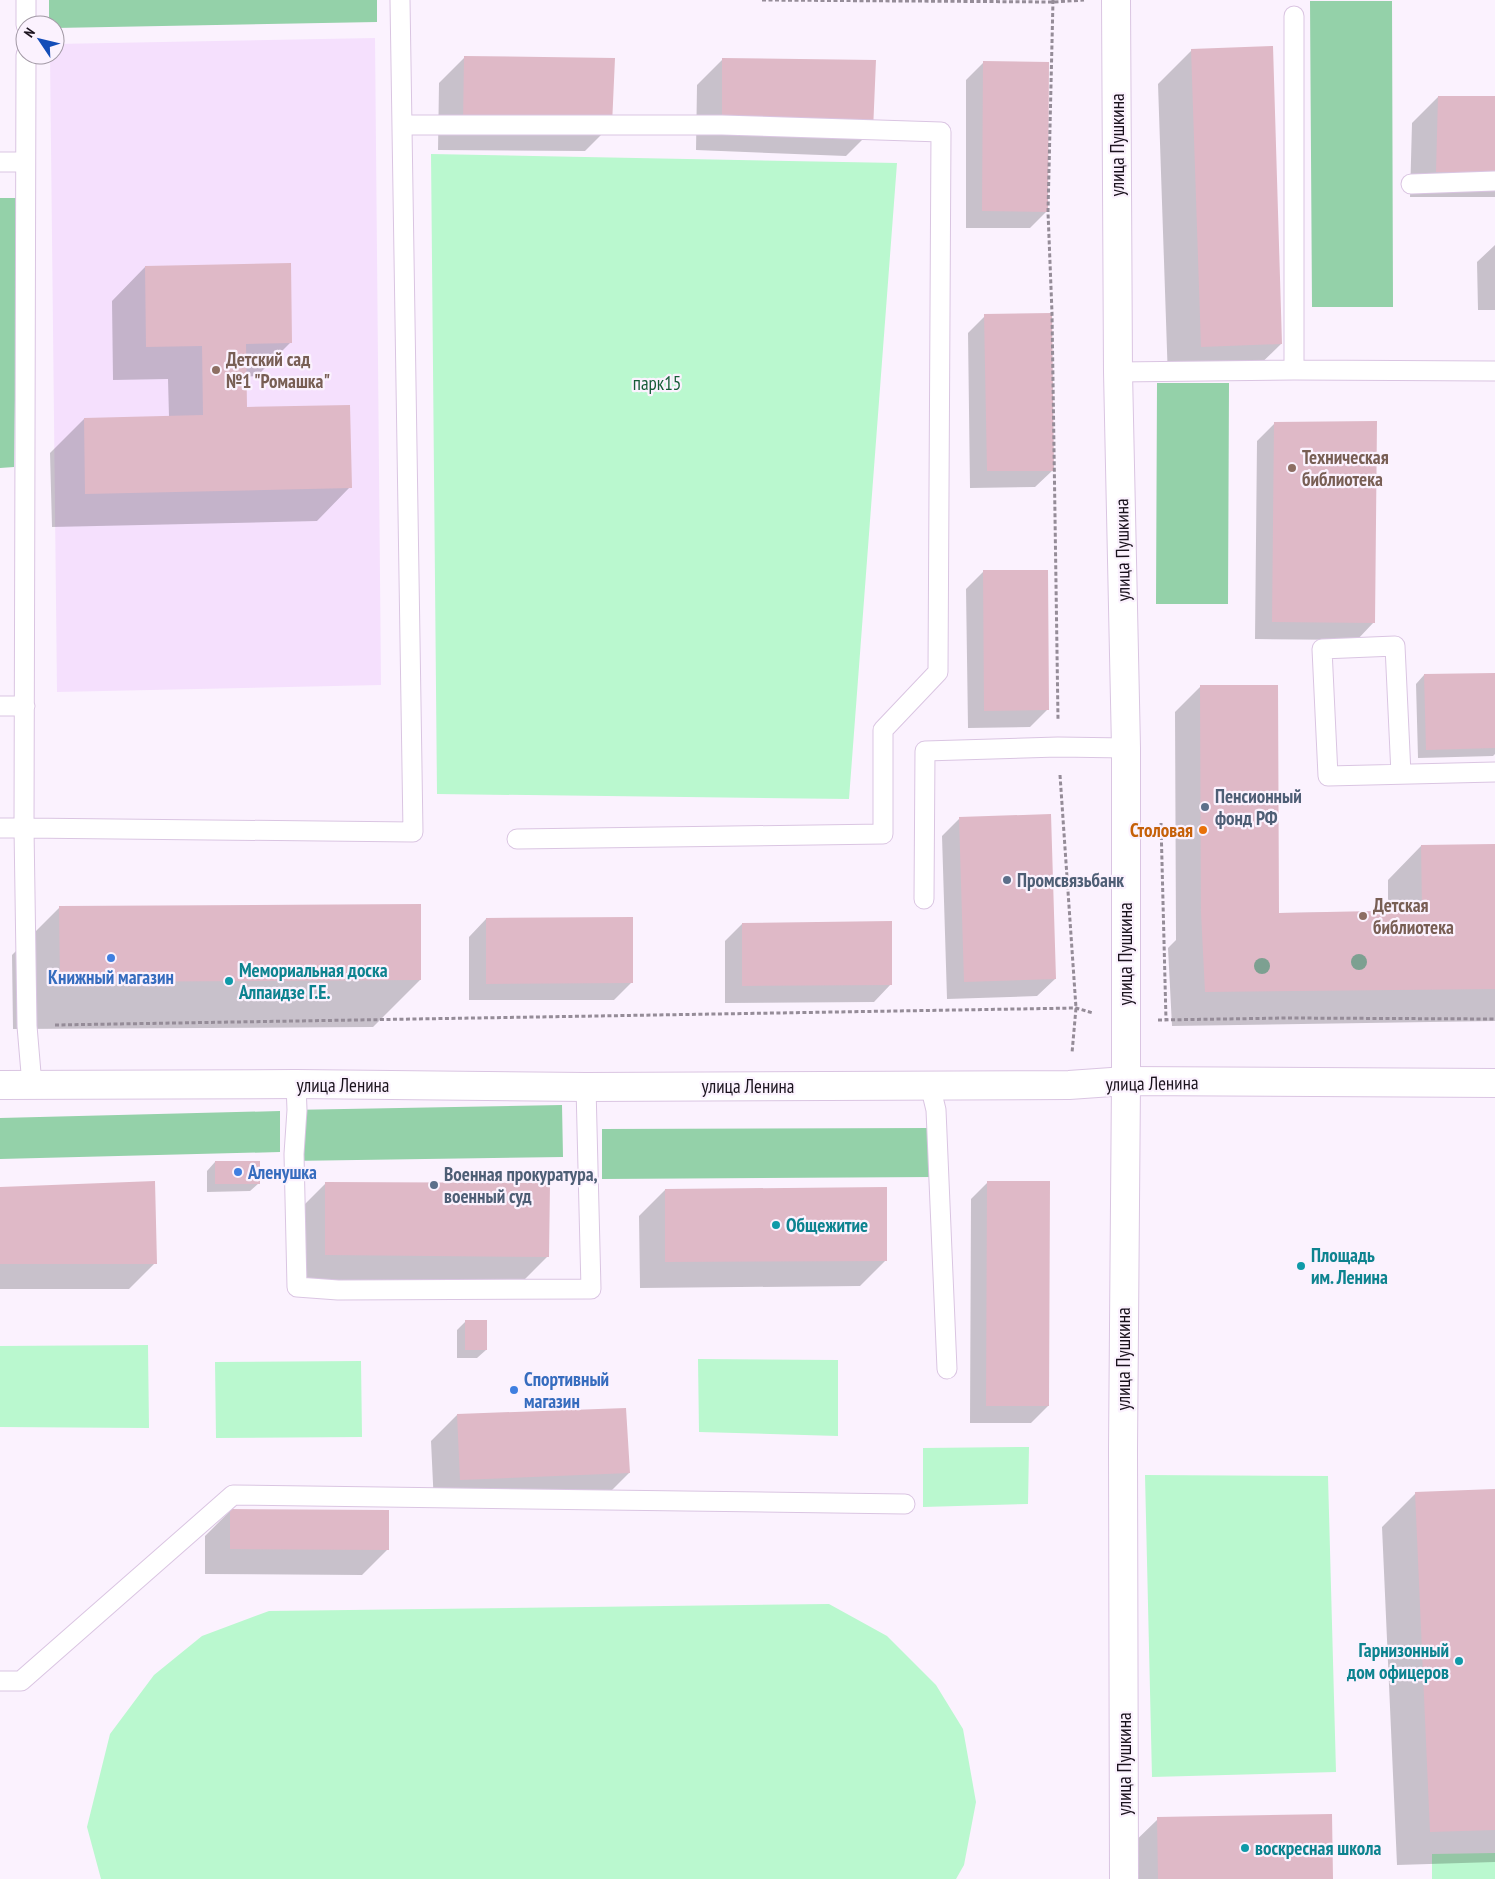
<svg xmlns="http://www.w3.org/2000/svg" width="1495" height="1879" font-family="'PT Sans Narrow',sans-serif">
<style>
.built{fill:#f5e0fd}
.green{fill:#baf8cf}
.forest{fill:#94d1a9}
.shadow{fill:#0003}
.building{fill:#dfb9c7}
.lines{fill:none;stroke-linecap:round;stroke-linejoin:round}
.service-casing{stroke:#dac5e2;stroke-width:21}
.minor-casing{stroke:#dac5e2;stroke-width:30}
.tertiary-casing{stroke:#dac5e2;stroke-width:30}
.path{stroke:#958c98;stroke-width:3;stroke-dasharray:4 2.5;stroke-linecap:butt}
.service{stroke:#fff;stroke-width:19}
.minor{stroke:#fff;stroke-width:28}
.tertiary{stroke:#fff;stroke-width:28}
.tree{fill:#7da091}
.education-dot{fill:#8d6e63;stroke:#fbf2fe;stroke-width:2}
.service-dot{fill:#5c6f8a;stroke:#fbf2fe;stroke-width:2}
.food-dot{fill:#e8710a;stroke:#fbf2fe;stroke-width:2}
.shop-dot{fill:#3f7fe0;stroke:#fbf2fe;stroke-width:2}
.culture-dot{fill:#0f9aa8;stroke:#fbf2fe;stroke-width:2}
.labels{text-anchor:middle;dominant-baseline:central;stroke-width:4.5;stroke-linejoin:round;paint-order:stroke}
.street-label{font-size:19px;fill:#1a121d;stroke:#fbf2fe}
.education-label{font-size:19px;font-weight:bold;fill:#785e54;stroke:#fbf2fe;text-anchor:start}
.park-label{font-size:19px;fill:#165c37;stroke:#fbf2fe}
.service-label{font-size:19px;font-weight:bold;fill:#4e5e75;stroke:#fbf2fe;text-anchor:start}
.food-label{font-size:19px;font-weight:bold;fill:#c56008;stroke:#fbf2fe;text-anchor:end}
.culture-label{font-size:19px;font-weight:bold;fill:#0d838f;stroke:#fbf2fe;text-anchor:start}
.shop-label{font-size:19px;font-weight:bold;fill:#366cbe;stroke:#fbf2fe;text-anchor:start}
</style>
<rect width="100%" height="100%" fill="#fbf2fe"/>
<path class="built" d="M375,38L381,685L57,692L50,55H55V44Z"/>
<path class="green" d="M431,154L897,163L849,799L437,794Z
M148,1345L149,1428L0,1427V1346Z
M698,1359L838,1360V1436L699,1432Z
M361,1361L362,1437L216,1438L215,1362Z
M1029,1447L1028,1504L923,1507V1448Z
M1145,1475L1328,1476L1336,1772L1152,1777Z
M829,1604L887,1636L936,1685L963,1729L976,1802L964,1865L956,1879H101L87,1827L110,1734L154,1675L202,1636L269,1611Z
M1495,1853V1879H1432V1854Z"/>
<path class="forest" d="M49,0H377V22L55,28V25H49Z
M1310,1H1392L1393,307H1312Z
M0,198H18L14,467L0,468Z
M1157,383H1229L1228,604H1156Z
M562,1105L563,1157L289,1161V1110Z
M280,1111V1152L0,1159V1118Z
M933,1128V1177L602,1179V1129Z"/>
<path class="shadow" d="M1192,50L1281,344L1247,377L1168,380L1158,84Z
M465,57L611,125L585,151L438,150L439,83Z
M723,59L872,130L846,156L696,150L697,85Z
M983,63L1047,211L1030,228H966V80Z
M1438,97H1495V197H1410L1412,123Z
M1495,245V310H1478L1477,262Z
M145,267L291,342L257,376L245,377L246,408L350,487L317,521L52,527L50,453L84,419L169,417L168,379L113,380L112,301Z
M985,316L1053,470L1035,487L970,488L968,333Z
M1275,423L1374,622L1357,640L1255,639L1257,441Z
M984,571L1047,710L1030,727L968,728L966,589Z
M1424,675H1495V754L1493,756L1418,758L1416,684Z
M1201,686L1278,913L1388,912V880L1421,846H1495V1021L1172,1026L1168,948L1176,940L1175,712Z
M959,819L1055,979L1037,996L947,999L942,836Z
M60,907L420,980L373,1027L13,1029L12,955Z
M486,919L632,982L614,1000H469V937Z
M742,924L891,984L874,1002L725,1003V941Z
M215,1162L259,1183L250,1191L207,1192V1171Z
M988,1182L1048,1406L1031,1423H970L971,1199Z
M326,1183L548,1256L522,1282L299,1281L300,1209Z
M0,1189L155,1263L129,1289H0Z
M665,1190L886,1260L860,1286L640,1288L639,1216Z
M466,1321L486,1350L477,1358H457V1330Z
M457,1415L629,1473L603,1499L434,1505L431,1441Z
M1495,1490V1862L1397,1865L1382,1527L1416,1493Z
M231,1510L388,1549L362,1575L205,1574V1536Z
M1158,1819L1332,1879H1124V1852Z"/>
<path class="building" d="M1273,46L1282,344L1201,347L1191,49Z
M464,56L615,58L612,125H463Z
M722,58L876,60L873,131L722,125Z
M983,61L1049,62L1048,212L982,211Z
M1438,96H1495V172H1436Z
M291,263L292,343L246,344L247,407L350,405L352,488L85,494L84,418L203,415L202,346L146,347L145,266Z
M1052,313L1054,471H987L984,314Z
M1377,421L1375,623L1272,622L1274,422Z
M983,570H1048L1049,710L984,711Z
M1495,673V748L1426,750L1424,674Z
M1200,685H1278L1279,913L1422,910L1421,845L1495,844V989L1205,992L1201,913Z
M1051,814L1056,979L964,982L959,817Z
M421,904V980L60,982L59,906Z
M633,917V983L486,984V918Z
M892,921V985L742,986V923Z
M215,1161H260V1184H215Z
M155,1181L157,1264H0V1187Z
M987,1181H1050L1049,1406H986Z
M325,1182L550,1183L549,1257L325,1255Z
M887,1187V1261L665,1262V1189Z
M465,1320H487V1350H465Z
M626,1408L630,1473L460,1480L457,1414Z
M1495,1489V1830L1430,1832L1415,1492Z
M230,1509L389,1510V1550L230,1549Z
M1332,1814L1333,1879H1158L1157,1817Z"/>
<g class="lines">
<g class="service-casing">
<path id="service" d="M26,25V0
M26,55L24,828L413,832L400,0
M402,125H722L941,132L938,672L883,730V834L517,839
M0,162H25
M1411,184L1495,181
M1294,370V16
M1118,372L1294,370L1495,371
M0,706H25
M1401,774L1395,646L1322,649L1328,776L1495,772
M0,828H24L27,1026L32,1085
M924,899L925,751L1058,747L1126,748
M296,1084L297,1110L294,1154L297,1287L338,1290L591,1289L586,1087
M930,1085L936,1110L947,1369
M0,1681H21L233,1495L905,1504"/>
</g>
<g class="minor-casing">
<path id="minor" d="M1116,0L1118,372L1126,748V1081L1123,1450L1124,1879"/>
</g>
<g class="tertiary-casing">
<path id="tertiary" d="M0,1085L296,1084L586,1087L1069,1085L1126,1081L1495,1083"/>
</g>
<path class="path" d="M762,0L1053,2L1084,0
M1053,0L1048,212L1052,313L1058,719
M1060,775L1076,1008L1072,1053
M1161,823L1166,1020
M1158,1020L1287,1018L1495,1019
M55,1025L1076,1008L1093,1013"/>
<use href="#service" class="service"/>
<use href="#minor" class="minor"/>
<use href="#tertiary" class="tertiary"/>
</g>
<g class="tree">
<circle cx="1359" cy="962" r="8"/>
<circle cx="1262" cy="966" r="8"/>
</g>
<g class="education-dot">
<circle cx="216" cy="370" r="5"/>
<circle cx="1292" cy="468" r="5"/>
<circle cx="1363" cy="916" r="5"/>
</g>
<g class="service-dot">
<circle cx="1205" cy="807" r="5"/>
<circle cx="1007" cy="880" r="5"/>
<circle cx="434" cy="1185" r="5"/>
</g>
<circle class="food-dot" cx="1203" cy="830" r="5"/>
<g class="shop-dot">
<circle cx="111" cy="958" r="5"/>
<circle cx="238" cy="1172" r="5"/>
<circle cx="514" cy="1390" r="5"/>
</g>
<g class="culture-dot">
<circle cx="229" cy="981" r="5"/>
<circle cx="776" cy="1225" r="5"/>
<circle cx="1301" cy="1266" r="5"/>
<circle cx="1459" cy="1661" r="5"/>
<circle cx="1245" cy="1848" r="5"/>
</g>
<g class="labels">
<g class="street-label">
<text transform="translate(1117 145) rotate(-90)">улица Пушкина</text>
<text transform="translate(1122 550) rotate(-91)">улица Пушкина</text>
<text transform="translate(1125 954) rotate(-90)">улица Пушкина</text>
<text transform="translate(1152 1083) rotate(-1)">улица Ленина</text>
<text x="343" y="1085">улица Ленина</text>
<text x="748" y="1086">улица Ленина</text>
<text transform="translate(1123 1359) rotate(-90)">улица Пушкина</text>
<text transform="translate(1124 1764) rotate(-90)">улица Пушкина</text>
</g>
<g class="education-label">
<text x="226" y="359">Детский сад<tspan x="226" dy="22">№1 "Ромашка"</tspan></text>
<text x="1302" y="457">Техническая<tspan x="1302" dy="22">библиотека</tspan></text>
<text x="1373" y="905">Детская<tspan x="1373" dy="22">библиотека</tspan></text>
</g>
<g class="park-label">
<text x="657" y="383">парк15</text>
</g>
<g class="service-label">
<text x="1215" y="796">Пенсионный<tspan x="1215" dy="22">фонд РФ</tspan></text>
<text x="1017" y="880">Промсвязьбанк</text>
<text x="444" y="1174">Военная прокуратура,<tspan x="444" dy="22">военный суд</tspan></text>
</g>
<g class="food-label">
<text x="1193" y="830">Столовая</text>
</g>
<g class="culture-label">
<text x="239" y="970">Мемориальная доска<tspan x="239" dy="22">Алпаидзе Г.Е.</tspan></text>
<text x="786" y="1225">Общежитие</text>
<text x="1311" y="1255">Площадь<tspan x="1311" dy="22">им. Ленина</tspan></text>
<text x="1449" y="1650" text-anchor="end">Гарнизонный<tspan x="1449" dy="22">дом офицеров</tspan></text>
<text x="1255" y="1848">воскресная школа</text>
</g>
<g class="shop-label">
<text x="111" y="977" text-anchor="middle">Книжный магазин</text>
<text x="248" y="1172">Аленушка</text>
<text x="524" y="1379">Спортивный<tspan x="524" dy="22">магазин</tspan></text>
</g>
</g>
<g transform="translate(40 40) rotate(305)"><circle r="24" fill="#fbf2fe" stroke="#a198a4"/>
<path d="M0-4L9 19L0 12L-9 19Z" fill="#144db8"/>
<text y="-8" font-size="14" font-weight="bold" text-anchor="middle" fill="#1a121d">N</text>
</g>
</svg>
